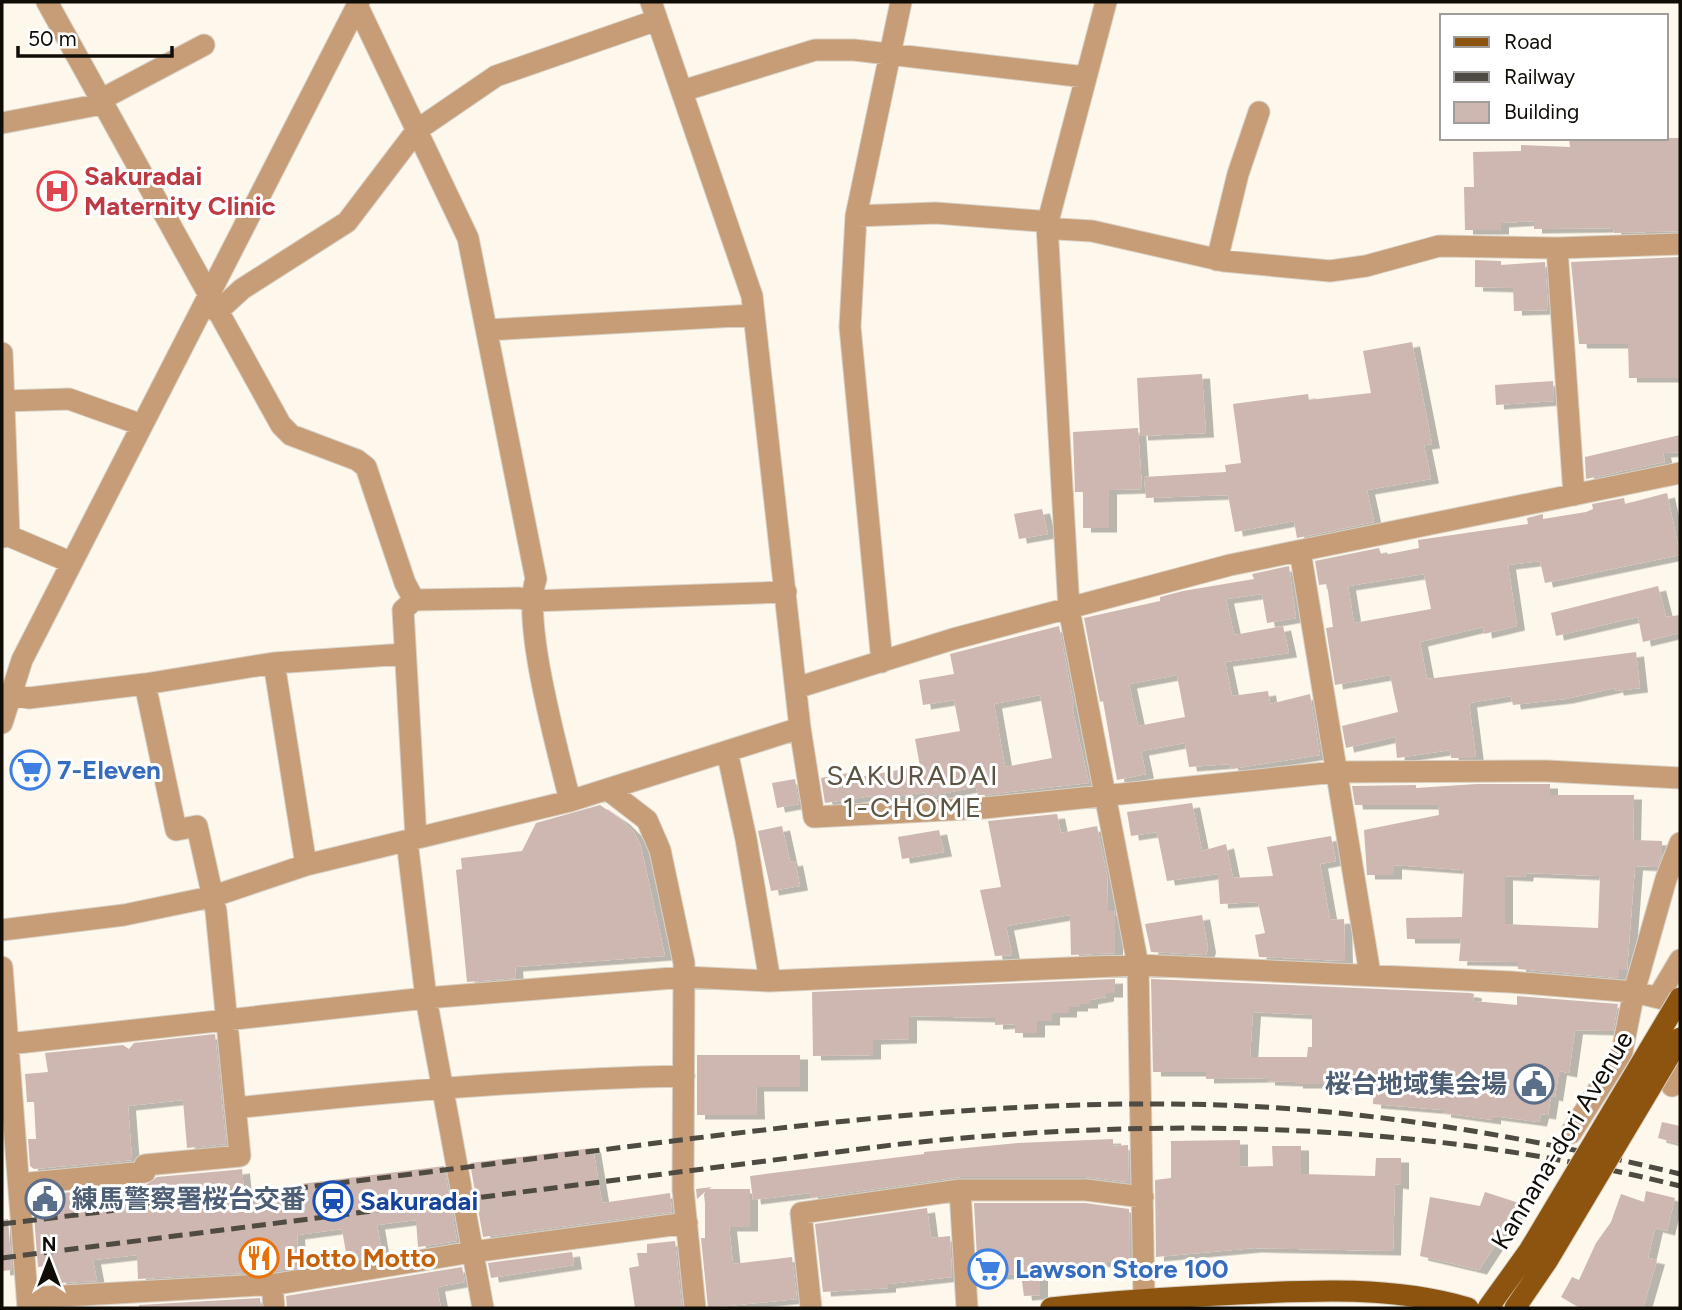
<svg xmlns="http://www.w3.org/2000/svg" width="1682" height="1310" font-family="Figtree,'Noto Sans JP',sans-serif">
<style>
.building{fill:#ceb7b0;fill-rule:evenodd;filter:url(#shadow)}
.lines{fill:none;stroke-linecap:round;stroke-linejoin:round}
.minor-casing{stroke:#d8d1c6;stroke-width:23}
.major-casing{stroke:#d8d1c6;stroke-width:23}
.minor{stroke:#c69d77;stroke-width:21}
.major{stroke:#8c540f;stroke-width:21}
.rail{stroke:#4f4b43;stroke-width:5;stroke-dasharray:14 7;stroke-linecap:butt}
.major-bridge-casing{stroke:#d8d1c6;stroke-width:23;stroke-linecap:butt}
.major-bridge{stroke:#8c540f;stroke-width:21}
.labels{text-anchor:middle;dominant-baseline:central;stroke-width:6;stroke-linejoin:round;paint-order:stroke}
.health-label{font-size:26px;font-weight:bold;fill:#be3a42;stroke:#fff;text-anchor:start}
.shop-label{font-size:26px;font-weight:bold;fill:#366cbe;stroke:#fff;text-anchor:start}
.service-label{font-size:26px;font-weight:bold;fill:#4e5e75;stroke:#fff;text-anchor:end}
.street-label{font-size:26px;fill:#100c06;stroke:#fff}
.transit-label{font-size:26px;font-weight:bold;fill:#164399;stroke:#fff;text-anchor:start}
.food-label{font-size:26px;font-weight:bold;fill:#c56008;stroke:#fff;text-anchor:start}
.neighbourhood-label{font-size:28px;letter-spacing:2px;fill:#5c5343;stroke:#fff}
</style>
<defs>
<filter id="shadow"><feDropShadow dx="8" dy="4.5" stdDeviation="0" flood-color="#0004"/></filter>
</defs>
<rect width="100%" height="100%" fill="#fef7eb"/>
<path class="building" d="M1569,138H1680V231L1614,233L1613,228L1534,229V221L1501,223V230H1465L1464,187H1474L1473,152L1521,151V145L1570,147Z
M1680,257V378H1629L1628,344H1579L1571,262Z
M1475,260L1501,261V265L1545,262L1548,310L1514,311L1513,288L1475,287Z
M1412,342L1432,444L1424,445L1431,479L1367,490L1374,522L1297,538L1294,521L1235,532L1228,495L1146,498L1144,477L1226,472L1225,465L1241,463L1233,404L1308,394L1309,400L1371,393L1363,351Z
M1202,374L1206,433L1140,436L1137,378Z
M1553,381L1554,401L1496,405L1495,385Z
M1138,428L1142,489L1109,490V528H1083V492H1075L1073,432Z
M1680,435V452L1663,453L1665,462L1586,479L1585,457Z
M1667,493L1680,555L1545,583L1540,561L1508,565L1517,626L1484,634L1483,627L1420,642L1427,679L1636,652L1640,688L1616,691L1615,688L1565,699L1513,705L1511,696L1469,703L1476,758H1451L1450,750L1397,758L1395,737L1346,748L1342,726L1398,712L1390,675L1335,685L1326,628L1333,627L1327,584L1319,585L1315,561L1379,548L1381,554H1389L1419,548L1418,540L1528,524L1527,518L1543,514V519L1586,512L1593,509L1592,504L1624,498L1625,504ZM1424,574L1431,609L1354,623L1348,586Z
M1042,509L1048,534L1019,539L1014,514Z
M1289,566L1296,618L1267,623L1262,594L1226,599L1234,635L1283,626L1289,653L1225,662L1232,696L1268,691L1270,704L1310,694L1320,755L1231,769L1230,764L1189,767L1185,743L1141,751L1146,774L1117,780L1103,701L1100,702L1084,618L1160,601V597L1183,591L1254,579L1252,574ZM1177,675L1185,717L1138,726L1129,684Z
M1658,586L1666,617L1680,615V633L1643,642L1638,617L1556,636L1551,613Z
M1059,626L1074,706L1072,707L1089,783L983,795H978L976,787L926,797L925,792L872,801L871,796L825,803L821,778L848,773L849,779L920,766L915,739L960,731L954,700L923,705L919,680L954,674L950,654ZM1040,695L1052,758L1005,767L994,704Z
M795,779L799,804L777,808L772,783Z
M1477,784H1550V795H1634L1633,840L1662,841V854L1657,867L1635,866L1627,970H1619V978L1518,969V962L1459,961L1461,939H1407L1406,918L1462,917L1464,870L1394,865V875H1367L1364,830L1439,815L1438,805H1355L1352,786L1416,785V788ZM1526,873L1600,876L1598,928L1505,924V876L1525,877Z
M1192,803L1202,851L1226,844L1233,878L1273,876L1267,847L1331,836L1336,861L1320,864L1330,920L1344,919L1345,961L1259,957L1255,935L1265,933L1258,902L1220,904L1218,874L1167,881L1157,832L1131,836L1127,812Z
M600,805L622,820L634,832L641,847L665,956L515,967L516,978L467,982L456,870L462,869L461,858L522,851L536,823Z
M1057,814L1061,833L1097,826L1107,875L1108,911H1114L1115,916V953L1071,955L1070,915L1006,926L1012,955L995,956L980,890L1001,887L988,821Z
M782,826L790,862L795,861L800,886L771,891L758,831Z
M939,830L944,852L902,859L898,837Z
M1202,915L1208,948L1206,955L1151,952L1145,924Z
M1115,979V993H1106V997L1090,1000V1004H1080V1007H1069V1013H1052V1021H1037V1033H1015V1024L995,1025V1018L909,1016V1039L873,1040V1055L813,1056L812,992Z
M1151,979L1470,993L1474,994L1473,1001L1517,1005V996L1618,1004L1613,1031L1575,1030L1569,1073L1559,1071L1555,1097L1551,1096L1548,1115L1541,1114L1539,1122L1493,1116V1120L1443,1113V1110L1373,1104L1374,1088L1327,1087V1084H1295V1082L1267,1081V1078L1206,1079V1072H1153ZM1253,1012L1312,1015V1047H1308L1307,1057H1250Z
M215,1034L226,1144L187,1148L183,1100L128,1106L132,1160L34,1169L30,1166L28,1139H36L34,1102H27L25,1074L48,1072L45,1053L123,1045L129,1049L134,1043Z
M697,1055H800V1087H756L757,1115H697Z
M1662,1122L1680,1126V1144L1658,1138Z
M1113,1139V1146L1128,1145L1129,1182L1086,1177H960L810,1198V1193L753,1200L750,1176L924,1154V1152L1018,1143Z
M1240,1140V1167L1273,1166L1272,1146H1301V1174L1375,1176L1376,1158H1401V1185L1395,1184L1393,1251L1254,1248L1156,1257L1155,1180L1171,1178V1141Z
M593,1148L602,1203L670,1193L672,1212L483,1237L470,1163Z
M444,1166L457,1241L418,1247L416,1220L377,1225L382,1253L347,1259L342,1229L297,1235L299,1267L276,1271L138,1279L137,1255L93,1260L97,1281L59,1283L55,1265L38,1267L34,1216L42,1215L40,1195L146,1185L157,1177L234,1170L242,1169L244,1191Z
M712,1187L709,1189H750V1227H729L733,1264L792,1257L797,1299L708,1308L701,1238H705V1192L697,1199L696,1189Z
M1646,1191L1675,1198L1667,1231L1655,1228L1648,1258L1657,1260L1643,1308H1580L1561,1297L1572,1277L1579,1280L1596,1243L1611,1222L1621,1194L1644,1202Z
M1485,1192L1522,1204L1479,1270L1420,1256L1430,1197L1480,1206Z
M974,1203H1085L1129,1209L1130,1260L1040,1268V1295L1024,1296L1021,1274L978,1276Z
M927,1208L931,1238L950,1236L952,1277L888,1284V1288L823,1292L815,1224Z
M8,1219L12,1270L2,1271V1220Z
M675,1241L682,1308H635L629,1268L639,1266L637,1253H647V1244Z
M572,1252L574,1265L491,1278L488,1263Z
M462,1267L465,1282L437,1287L441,1308H287L286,1296Z
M260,1298L261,1308H139V1305Z"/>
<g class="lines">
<g class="minor-casing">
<path id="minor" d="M47,2L281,425L291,435L357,460L366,467L405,583L414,600
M651,2L752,296L800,728L814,817L984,808L1335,772L1547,771L1680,778
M1106,2L1047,225L1069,609L1138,965L1144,1299
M357,5L468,238L536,579C521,622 559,754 570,801
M682,91L815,50H854L1085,77
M100,100L204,45
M2,123L102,104
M856,216L936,213L1039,221L1058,229L1092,231L1224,261L1330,271L1366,266L1439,246L1557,248L1680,244
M1557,248L1574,495
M1217,260L1238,174L1259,112
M217,312L242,289L347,222L417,130L496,76L657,20
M487,330L754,315
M2,353L9,536
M4,401L69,399L142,425
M2,537L9,536L70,562
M1300,551L1370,974
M882,662L850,327L856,216L901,2
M274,663L306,865
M796,688L953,639L1230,565L1680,473
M9,695L29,698L145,684L274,663L405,654
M2,723L22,660L359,2
M727,751L746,839L770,981
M608,790L647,820L660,850L684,963L683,1189L695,1308
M416,838L403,610L414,600L519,598L532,601L786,592
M407,841L426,998L483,1308
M2,930L124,915L211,897L306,865L570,801L800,728
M2,967L28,1308
M1658,997L1680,960
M8,1044L426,998L685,977L770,981L1138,965L1511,982L1634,992L1680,1003
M1672,1086L1680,1073
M235,1108C385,1092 533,1079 684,1076
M1571,1133L1622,1052L1634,992L1666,879L1680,843
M145,1165L240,1156L216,911L197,826L176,830L145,684
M19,1184L145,1172
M960,1190L967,1308
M272,1284L274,1308
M27,1298L277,1284L472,1252L687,1223
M811,1308L801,1213L960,1190H1086L1143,1197"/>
</g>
<g class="major-casing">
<path id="major" d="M1051,1308C1113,1301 1176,1297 1238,1294C1314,1290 1394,1286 1468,1308"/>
</g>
<use href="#minor" class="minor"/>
<use href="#major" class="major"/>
<path class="rail" d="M2,1224C165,1204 328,1185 491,1164C733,1134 974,1097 1219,1105C1374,1110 1529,1137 1680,1174
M2,1258L892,1145C1155,1116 1422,1121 1680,1186"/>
<g class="major-bridge-casing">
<path id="major-bridge" d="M1488,1308L1529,1251L1680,998
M1515,1308L1547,1261L1680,1038"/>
</g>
<use href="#major-bridge" class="major-bridge"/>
</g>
<defs>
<g id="hospital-ring" transform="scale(2.0125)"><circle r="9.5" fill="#fff" stroke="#e0444e" stroke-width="1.5"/><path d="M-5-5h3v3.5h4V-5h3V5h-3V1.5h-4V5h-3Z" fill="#e0444e"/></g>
<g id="supermarket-ring" transform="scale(2.0125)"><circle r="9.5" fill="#fff" stroke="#3f7fe0" stroke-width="1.5"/><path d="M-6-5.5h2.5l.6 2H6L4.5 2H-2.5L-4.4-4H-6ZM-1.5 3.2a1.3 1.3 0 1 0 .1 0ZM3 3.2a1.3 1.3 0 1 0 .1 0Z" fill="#3f7fe0"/></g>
<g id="civic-ring" transform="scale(2.0125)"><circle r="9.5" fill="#fff" stroke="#5c6f8a" stroke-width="1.5"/><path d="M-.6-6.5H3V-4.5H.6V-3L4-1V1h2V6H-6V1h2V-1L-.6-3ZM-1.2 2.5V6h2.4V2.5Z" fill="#5c6f8a"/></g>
<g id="station-ring" transform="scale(2.0125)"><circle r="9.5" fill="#fff" stroke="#1a4fb4" stroke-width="1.5"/><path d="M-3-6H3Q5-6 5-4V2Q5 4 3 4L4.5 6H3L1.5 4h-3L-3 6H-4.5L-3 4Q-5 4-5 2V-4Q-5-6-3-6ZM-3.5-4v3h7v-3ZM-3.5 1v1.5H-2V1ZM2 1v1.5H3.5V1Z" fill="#1a4fb4"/></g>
<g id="restaurant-ring" transform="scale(2.0125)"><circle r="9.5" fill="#fff" stroke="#e8710a" stroke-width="1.5"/><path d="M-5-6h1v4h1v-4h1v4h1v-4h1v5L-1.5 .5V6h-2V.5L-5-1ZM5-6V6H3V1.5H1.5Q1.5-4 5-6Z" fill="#e8710a"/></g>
</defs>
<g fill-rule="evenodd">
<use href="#hospital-ring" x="57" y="191"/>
<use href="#supermarket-ring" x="30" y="770"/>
<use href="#civic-ring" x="1534" y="1084"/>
<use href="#civic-ring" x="45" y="1199"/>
<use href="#station-ring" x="333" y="1201"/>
<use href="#restaurant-ring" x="259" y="1258"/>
<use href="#supermarket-ring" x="988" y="1269"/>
</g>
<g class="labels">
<g class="health-label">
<text x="84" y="176">Sakuradai<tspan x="84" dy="30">Maternity Clinic</tspan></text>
</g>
<g class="shop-label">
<text x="57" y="770">7-Eleven</text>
<text x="1015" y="1269">Lawson Store 100</text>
</g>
<g class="service-label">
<text x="1507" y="1084">桜台地域集会場</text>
<text x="72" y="1199" text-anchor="start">練馬警察署桜台交番</text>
</g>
<g class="street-label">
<text transform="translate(1562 1140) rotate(-59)">Kannana-dori Avenue</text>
</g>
<g class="transit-label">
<text x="360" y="1201">Sakuradai</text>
</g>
<g class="food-label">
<text x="286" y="1258">Hotto Motto</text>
</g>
<g class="neighbourhood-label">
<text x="913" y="775">SAKURADAI<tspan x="913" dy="32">1-CHOME</tspan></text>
</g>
</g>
<rect width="1682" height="1310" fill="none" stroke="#100c06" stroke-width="7"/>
<rect x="1440" y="14" width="228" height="126" fill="#ffffff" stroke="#9f9e9b" stroke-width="2"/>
<rect x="1454" y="37" width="35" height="10" fill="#8c540f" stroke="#9f9e9b" stroke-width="2"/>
<text x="1504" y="49" font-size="21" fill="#100c06">Road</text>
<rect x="1454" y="72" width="35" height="10" fill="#4f4b43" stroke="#9f9e9b" stroke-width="2"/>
<text x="1504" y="84" font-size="21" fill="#100c06">Railway</text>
<rect x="1454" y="102" width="35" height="21" fill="#ceb7b0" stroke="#9f9e9b" stroke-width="2"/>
<text x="1504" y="119" font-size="21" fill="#100c06">Building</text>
<g transform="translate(49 1261)" stroke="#ffffff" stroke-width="5" paint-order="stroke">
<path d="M0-5L12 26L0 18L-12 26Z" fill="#100c06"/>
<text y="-10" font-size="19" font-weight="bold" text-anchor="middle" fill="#100c06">N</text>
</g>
<path d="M18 46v10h154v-10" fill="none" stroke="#100c06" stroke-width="3.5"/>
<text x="28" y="46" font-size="21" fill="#100c06" stroke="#ffffff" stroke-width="5" paint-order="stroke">50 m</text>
</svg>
